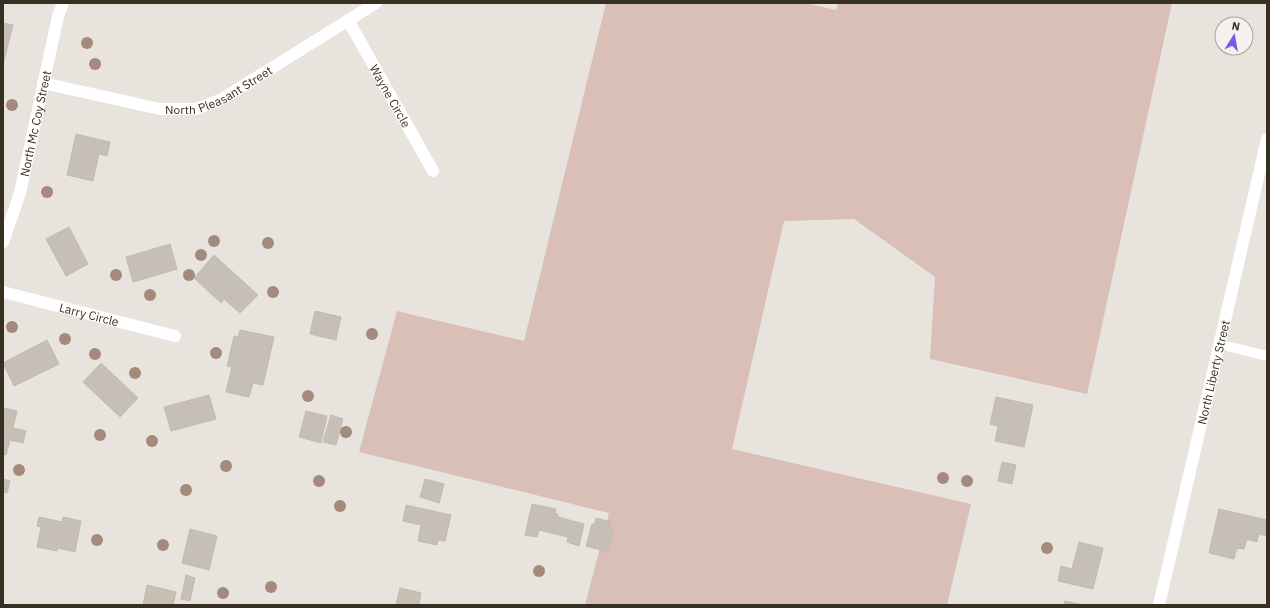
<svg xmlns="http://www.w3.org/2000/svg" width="1270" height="608" font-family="'IBM Plex Sans',sans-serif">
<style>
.green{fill:#d9bfb7}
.building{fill:#c6bfb6;stroke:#c2bab1}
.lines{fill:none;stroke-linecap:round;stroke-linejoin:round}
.service{stroke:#fff;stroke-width:10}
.minor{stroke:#fff;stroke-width:12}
.secondary{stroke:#fff;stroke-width:12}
.tree{fill:#a48a7d}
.labels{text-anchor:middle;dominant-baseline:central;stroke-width:3.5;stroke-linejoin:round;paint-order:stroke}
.street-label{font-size:12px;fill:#373020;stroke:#f6f1ee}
</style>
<rect width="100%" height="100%" fill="#e9e3de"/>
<path class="green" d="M606,3H805L836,10L838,3H1172L1087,394L930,359L935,277L854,219L784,221L732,449L971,504L947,605H585L609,513L359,452L397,311L524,341Z"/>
<path class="building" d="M3,23L13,25L3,65Z
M76,134L110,142L107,156L99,154L93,181L67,175Z
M69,227L88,264L66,276L46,239Z
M170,244L177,269L133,282L126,257Z
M214,255L258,295L240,313L224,299L221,303L194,278Z
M315,311L341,317L336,340L310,334Z
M240,330L274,337L263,385L253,383L249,397L226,392L232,367L227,366L234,336L238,337Z
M47,340L59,364L14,386L3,363Z
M101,363L138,398L120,417L83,382Z
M209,395L216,419L171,431L164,407Z
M996,397L1033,405L1024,447L995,441L998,426L990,424Z
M3,408L17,411L13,428L26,431L23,443L10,440L6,455L3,454Z
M306,411L327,416L321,443L299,437Z
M331,415L343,419L336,445L323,442Z
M1002,462L1016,465L1012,484L998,481Z
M3,479L10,481L7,493L3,492Z
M425,479L444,484L439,503L420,497Z
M532,504L556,509L555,514H558V517L584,524L579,546L567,542L568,537L539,530L537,537L525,535Z
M406,505L451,515L445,541L438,540L437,545L418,541L421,525L403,521Z
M1219,509L1267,520V536L1259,534L1257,542L1247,539L1244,549L1237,548L1234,559L1209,553Z
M39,517L62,522L63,517L81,521L75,552L58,548L57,551L37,547L41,527L37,526Z
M596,518L611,522L609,529L614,531L608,552L586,546L592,524L594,525Z
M190,529L217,536L209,570L182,563Z
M1079,542L1103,548L1093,589L1058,581L1061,566L1072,569Z
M186,575L195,578L190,601L181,599Z
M147,585L176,592L173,605H143Z
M400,588L421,593L419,605H396Z
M1065,601L1084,605H1064Z"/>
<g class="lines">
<path class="service" d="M1219,344L1267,356"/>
<g class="minor">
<path id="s1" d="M348,20L433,171"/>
<path id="s2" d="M43,83L160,109H196L222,99L376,3"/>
<path id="s3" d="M3,242L20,193L58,16L63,3"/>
<path id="s4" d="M3,292L175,336"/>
</g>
<path class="secondary" id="s5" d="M1159,605L1267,139"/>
</g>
<g class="tree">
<circle cx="87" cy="43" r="6"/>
<circle cx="95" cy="64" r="6"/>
<circle cx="12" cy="105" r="6"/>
<circle cx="47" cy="192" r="6"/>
<circle cx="214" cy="241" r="6"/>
<circle cx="268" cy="243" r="6"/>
<circle cx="201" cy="255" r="6"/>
<circle cx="116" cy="275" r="6"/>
<circle cx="189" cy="275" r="6"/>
<circle cx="273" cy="292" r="6"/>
<circle cx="150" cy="295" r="6"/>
<circle cx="12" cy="327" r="6"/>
<circle cx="372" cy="334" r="6"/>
<circle cx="65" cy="339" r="6"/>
<circle cx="216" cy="353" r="6"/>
<circle cx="95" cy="354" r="6"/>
<circle cx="135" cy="373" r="6"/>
<circle cx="308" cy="396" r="6"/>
<circle cx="346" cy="432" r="6"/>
<circle cx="100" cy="435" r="6"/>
<circle cx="152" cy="441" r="6"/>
<circle cx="226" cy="466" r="6"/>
<circle cx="19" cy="470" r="6"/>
<circle cx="943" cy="478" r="6"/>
<circle cx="319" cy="481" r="6"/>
<circle cx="967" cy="481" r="6"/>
<circle cx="186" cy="490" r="6"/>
<circle cx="340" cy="506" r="6"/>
<circle cx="97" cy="540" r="6"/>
<circle cx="163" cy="545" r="6"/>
<circle cx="1047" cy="548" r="6"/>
<circle cx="539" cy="571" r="6"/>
<circle cx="271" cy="587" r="6"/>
<circle cx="223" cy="593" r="6"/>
</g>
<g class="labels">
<g class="street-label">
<text stroke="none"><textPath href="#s2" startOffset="183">North Pleasant Street</textPath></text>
<text stroke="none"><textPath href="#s1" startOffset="87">Wayne Circle</textPath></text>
<text stroke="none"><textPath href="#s3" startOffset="123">North Mc Coy Street</textPath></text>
<text stroke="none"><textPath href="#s4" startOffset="89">Larry Circle</textPath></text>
<text stroke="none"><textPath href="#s5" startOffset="239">North Liberty Street</textPath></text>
</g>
</g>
<rect width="1270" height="608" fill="none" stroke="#373020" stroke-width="8"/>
<g transform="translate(1234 36) rotate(11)"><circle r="19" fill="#f6f1ee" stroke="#aaa49c"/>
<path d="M0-3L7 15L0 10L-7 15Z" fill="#7659eb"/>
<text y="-6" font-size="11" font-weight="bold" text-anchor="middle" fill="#373020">N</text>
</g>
</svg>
